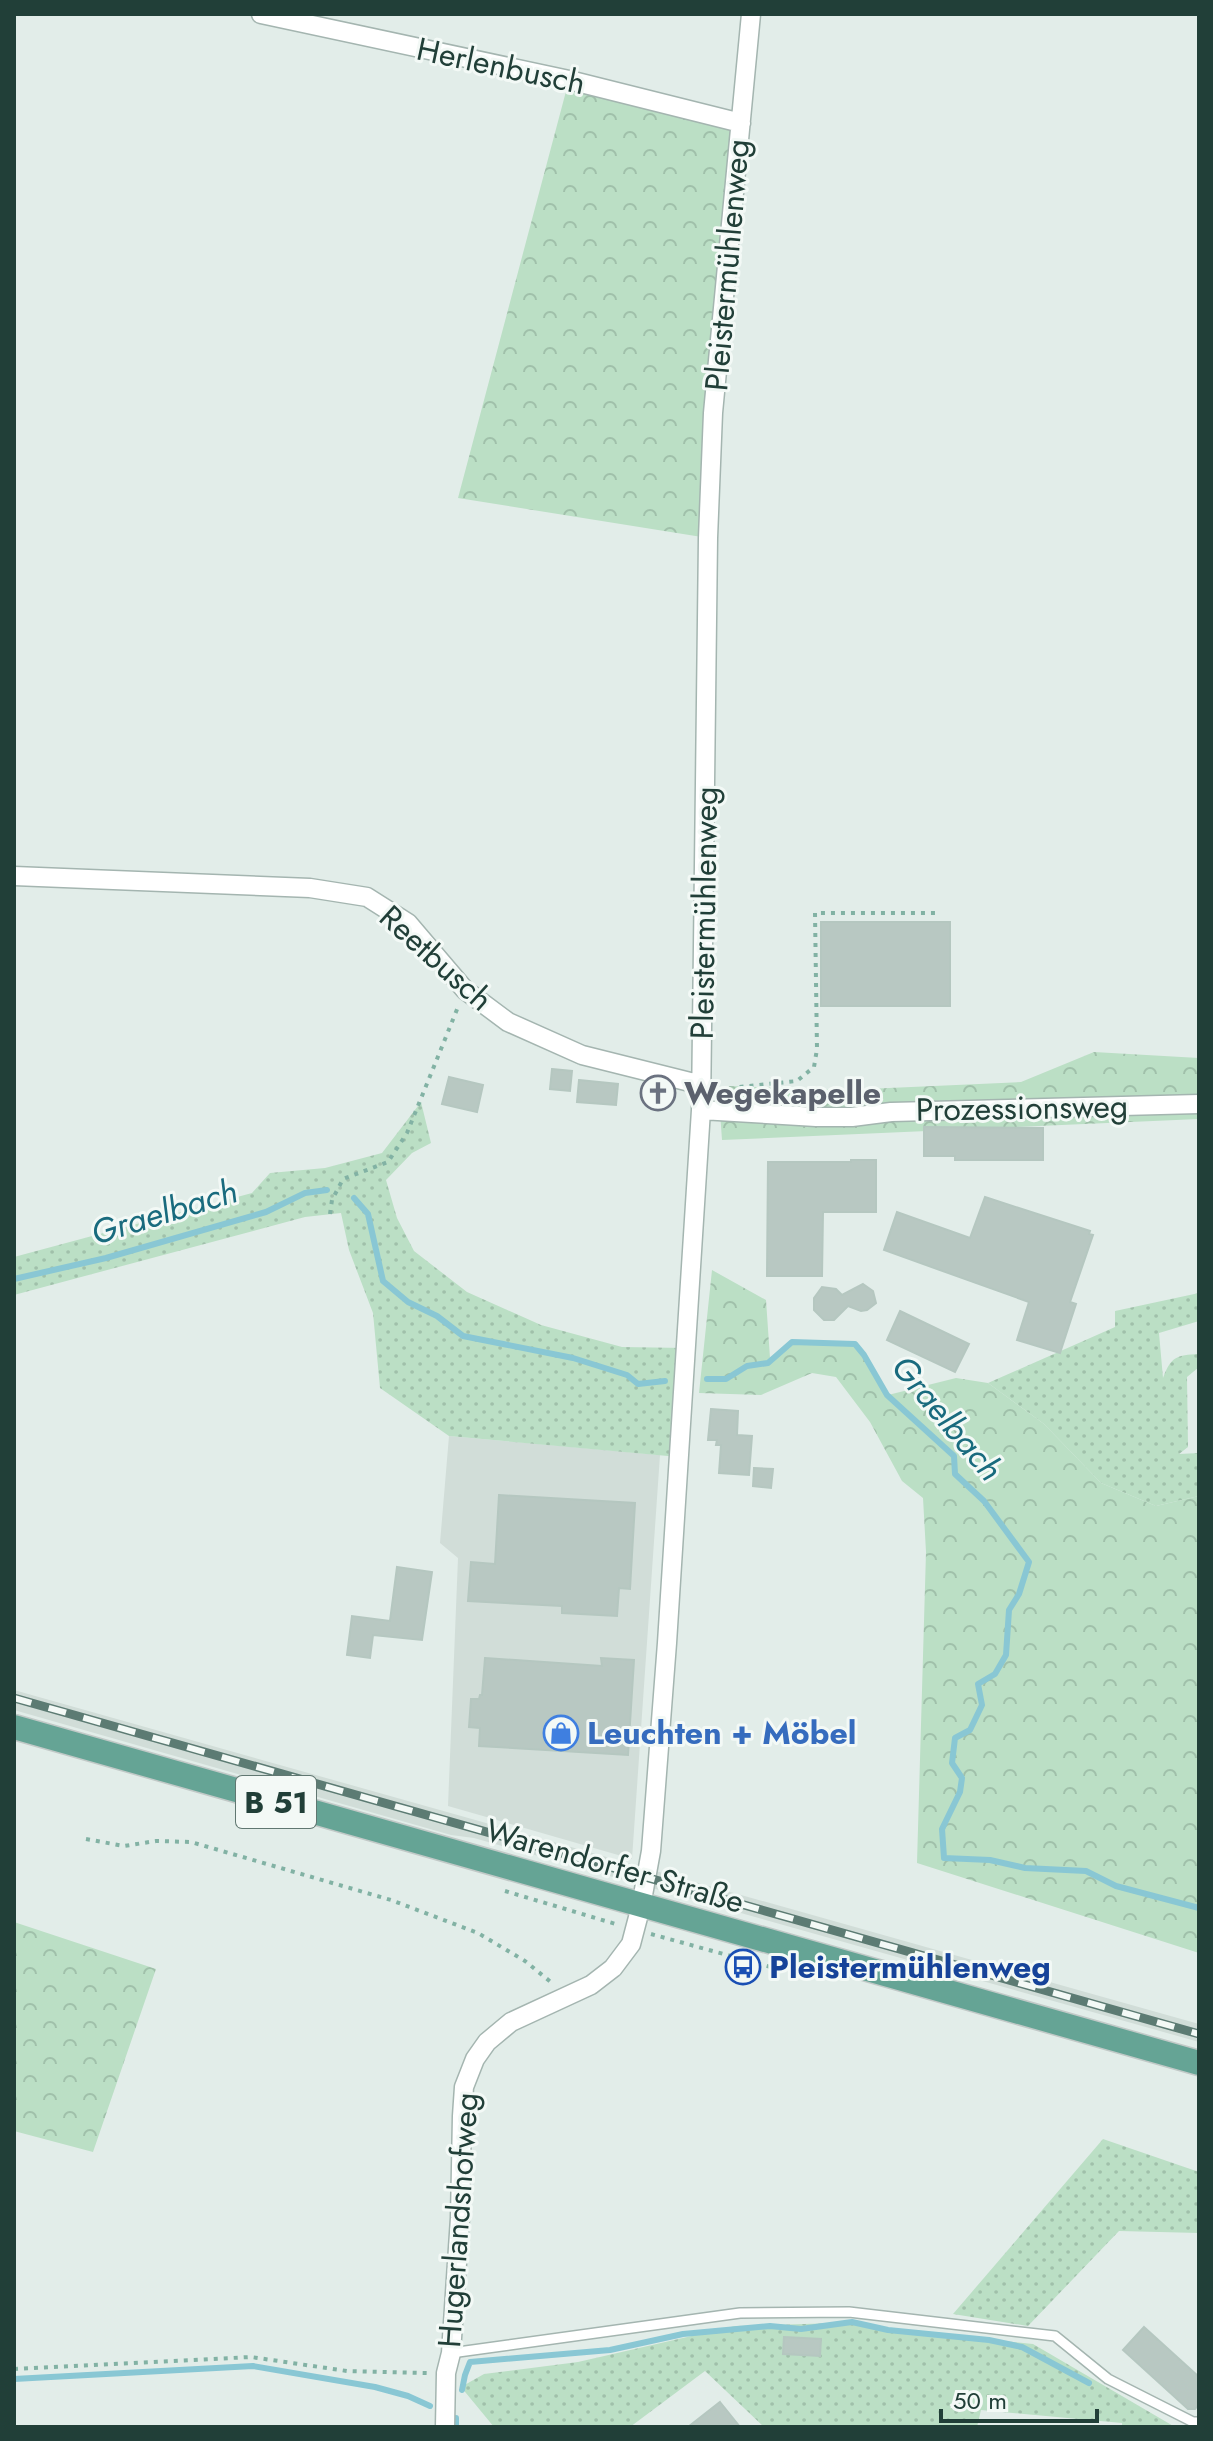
<svg xmlns="http://www.w3.org/2000/svg" width="1213" height="2441" font-family="Jost,sans-serif">
<style>
.built{fill:#d1ddd8}
.grass{fill:url(#grass-dots)}
.forest{fill:url(#forest-crowns)}
.lines{fill:none;stroke-linecap:round;stroke-linejoin:round}
.stream{stroke:#89c7d4;stroke-width:6}
.building{fill:#b8c8c2;stroke:#b5c7c0;stroke-width:2}
.service-casing{stroke:#a4b5b0;stroke-width:12}
.minor-casing{stroke:#a4b5b0;stroke-width:21}
.primary-casing{stroke:#c1c9c7;stroke-width:27}
.path{stroke:#82b2a4;stroke-width:4;stroke-dasharray:4 6;stroke-linecap:butt}
.service{stroke:#fff;stroke-width:9}
.minor{stroke:#fff;stroke-width:18}
.primary{stroke:#65a495;stroke-width:24}
.rail-casing{stroke:#5c7b73;stroke-width:9}
.rail{stroke:#f3f9f6;stroke-width:6;stroke-dasharray:18;stroke-linecap:butt}
.labels{text-anchor:middle;dominant-baseline:central;stroke-width:6;stroke-linejoin:round;paint-order:stroke}
.shield{fill:#f3f9f6;stroke:#607771;stroke-width:2}
.shield-label{font-size:30px;font-weight:bold;fill:#213f38}
.street-label{font-size:32px;fill:#213f38;stroke:#f3f9f6}
.worship-label{font-size:32px;font-weight:bold;fill:#5b616d;stroke:#f3f9f6;text-anchor:start}
.shop-label{font-size:32px;font-weight:bold;fill:#366cbe;stroke:#f3f9f6;text-anchor:start}
.transit-label{font-size:32px;font-weight:bold;fill:#164399;stroke:#f3f9f6;text-anchor:start}
.water-label{font-size:34px;font-style:italic;fill:#196b7e;stroke:#f3f9f6}
</style>
<defs>
<pattern id="grass-dots" width="8" height="8" patternUnits="userSpaceOnUse" patternTransform="scale(2)"><rect width="8" height="8" fill="#bbdfc5"/><path d="M2 2h.1M6 6h.1" fill="none" stroke="#a0c0aa" stroke-width="1.8" stroke-linecap="round"/></pattern>
<pattern id="forest-crowns" width="20" height="18" patternUnits="userSpaceOnUse" patternTransform="scale(2)"><rect width="20" height="18" fill="#bbdfc5"/><path d="M2 6a3 3 0 1 1 6 0M12 15a3 3 0 1 1 6 0" fill="none" stroke="#a0c0aa"/></pattern>
</defs>
<rect width="100%" height="100%" fill="#e2ede9"/>
<path class="built" d="M449,1436L660,1455L632,1859L448,1806L458,1558L440,1543Z
M14,1690L1199,2024V2042L474,1838L451,1835L14,1710Z"/>
<path class="grass" d="M421,1102L431,1143L412,1153L386,1180L397,1218L414,1251L467,1292L541,1325L622,1347L686,1348L679,1457L449,1436L380,1388L373,1313L349,1250L341,1213L305,1217L14,1295V1257L252,1193L270,1173L325,1168L382,1153Z
M1199,1293V1321L1159,1333L1163,1378C1171,1357 1176,1355 1199,1354V1367L1187,1377L1188,1447L1179,1454L1199,1453V1496L1156,1506L1101,1483L1044,1424L988,1383L1115,1327V1311Z
M1103,2139L1199,2172V2233L1119,2231L1028,2326L953,2314Z
M838,2323L1033,2344L1175,2427H1122V2423L981,2410L977,2427H764L705,2371L630,2427H494L461,2387L484,2374L578,2362L735,2326Z"/>
<path class="forest" d="M569,80L741,123L708,538L458,498Z
M1094,1052L1199,1058V1119L722,1140L720,1112L729,1086L844,1090L1021,1082Z
M712,1270L766,1300L770,1358L792,1342L855,1344L864,1355L888,1395L956,1378L988,1383L1044,1424L1101,1483L1156,1506L1199,1496V1953L917,1863L926,1552L923,1498L902,1481L870,1422L836,1377L812,1373L761,1395L699,1393Z
M14,1922L156,1969L93,2152L14,2131Z"/>
<g class="lines">
<path class="stream" d="M354,1198L368,1214L383,1281L408,1302L437,1316L463,1336L573,1358L627,1375L638,1384L665,1381
M14,1279L106,1258L266,1212L305,1193L327,1190
M707,1379H726L747,1366L768,1363L792,1342L855,1344L864,1355L887,1395L954,1456L955,1474L984,1501L1029,1562L1019,1594L1009,1610L1006,1655L995,1674L978,1684L982,1705L970,1730L955,1738L952,1763L962,1778L960,1792L942,1829L944,1858L990,1860L1025,1868L1086,1871L1116,1886L1199,1908
M14,2379L253,2366L375,2387L408,2396L430,2406
M462,2390L465,2375L470,2362L610,2350L683,2334L770,2326L801,2329L852,2322L888,2330L989,2340L1022,2347L1089,2383
M456,2427V2418"/>
</g>
<path class="building" d="M821,922H950V1006H821Z
M552,1069L572,1071L570,1091L550,1089Z
M449,1077L483,1085L477,1112L442,1104Z
M579,1080L618,1084L616,1105L577,1102Z
M924,1127L1043,1128V1160H955V1156H924Z
M851,1160H876V1212H823L822,1276H767L768,1162H851Z
M985,1197L1090,1231L1089,1234L1093,1235L1070,1302L1076,1304L1060,1353L1017,1340L1029,1302L884,1250L897,1212L970,1238Z
M863,1284L873,1291L876,1303L867,1310L861,1311L848,1306L834,1320H824L814,1310V1298L822,1287L836,1289L842,1295Z
M900,1311L969,1344L955,1372L887,1340Z
M711,1409L738,1411L737,1435L752,1436L749,1475L719,1473L721,1445H716L717,1440H708Z
M754,1468L773,1469L771,1488L753,1486Z
M499,1495L635,1503L630,1589L619,1588L617,1616L562,1613V1606L468,1601L471,1562L495,1564Z
M397,1567L432,1572L422,1640L373,1635L370,1658L347,1655L352,1616L390,1621Z
M485,1658L602,1666L601,1658L634,1660L628,1755L479,1746L480,1728L469,1727L471,1699H479L480,1695H482Z
M1144,2327L1199,2377V2404L1195,2409H1188L1123,2350Z
M784,2337L821,2339L820,2356L783,2354Z
M720,2402L740,2427H688Z"/>
<g class="lines">
<g class="service-casing">
<path id="service" d="M451,2353L740,2313L849,2312L1055,2336L1108,2379L1193,2422H1199"/>
</g>
<g class="minor-casing">
<path id="minor" d="M261,14L569,80L741,123
M14,876L310,888L367,897L408,923L465,990L508,1022L582,1055L702,1085
M701,1110L816,1117H852L891,1112L1199,1104
M445,2427L446,2373L451,2353L460,2218L462,2116L464,2087L475,2059L487,2042L511,2022L591,1985L613,1968L631,1944L641,1906L651,1851L667,1643L701,1110L708,538L713,413L751,14"/>
</g>
<g class="primary-casing">
<path id="primary" d="M14,1727L1199,2063"/>
</g>
<path class="path" d="M734,1095L739,1087L797,1081L814,1067L817,1049L815,913H936
M330,1214L332,1200L343,1179L388,1162L407,1133L458,1007
M86,1839L124,1846L156,1841L191,1842L391,1900L478,1933L525,1961L552,1983
M505,1891L619,1925
M651,1934L785,1971
M14,2369L251,2357L347,2371L427,2373"/>
<use href="#service" class="service"/>
<use href="#minor" class="minor"/>
<use href="#primary" class="primary"/>
<g class="rail-casing">
<path id="rail" d="M14,1698L1199,2034"/>
</g>
<use href="#rail" class="rail"/>
</g>
<defs>
<g id="church-ring" transform="scale(1.8)"><circle r="9.5" fill="#f3f9f6" stroke="#6b7280" stroke-width="1.5"/><path d="M-1.2-6h2.4v3.5h3.3v2.4h-3.3V6h-2.4V-.1h-3.3v-2.4h3.3Z" fill="#6b7280"/></g>
<g id="shop-ring" transform="scale(1.8)"><circle r="9.5" fill="#f3f9f6" stroke="#3f7fe0" stroke-width="1.5"/><path d="M-5-2.5h2.3a2.7 3.5 0 0 1 5.4 0H5L5.5 6h-11ZM-1.5-2.5h3a1.5 2.3 0 0 0-3 0Z" fill="#3f7fe0"/></g>
<g id="bus-ring" transform="scale(1.8)"><circle r="9.5" fill="#f3f9f6" stroke="#1a4fb4" stroke-width="1.5"/><path d="M-5-6H5V4H4V6H2V4H-2V6H-4V4H-5ZM-3.5-4V0h7V-4ZM-3.5 1.2v1.5H-2V1.2ZM2 1.2v1.5H3.5V1.2Z" fill="#1a4fb4"/></g>
</defs>
<g fill-rule="evenodd">
<use href="#church-ring" x="658" y="1093"/>
<use href="#shop-ring" x="561" y="1733"/>
<use href="#bus-ring" x="743" y="1967"/>
</g>
<g class="labels">
<rect class="shield" x="236" y="1776" width="80" height="52" rx="6"/>
<g class="shield-label">
<text x="276" y="1802">B 51</text>
</g>
<g class="street-label">
<text transform="translate(501 66) rotate(12)">Herlenbusch</text>
<text transform="translate(727 265) rotate(-85)">Pleistermühlenweg</text>
<text transform="translate(704 913) rotate(-89)">Pleistermühlenweg</text>
<text transform="translate(436 958) rotate(42)">Reetbusch</text>
<text transform="translate(1022 1108) rotate(-1)">Prozessionsweg</text>
<text transform="translate(615 1866) rotate(16)">Warendorfer Straße</text>
<text transform="translate(458 2220) rotate(-86)">Hugerlandshofweg</text>
</g>
<g class="worship-label">
<text x="684" y="1093">Wegekapelle</text>
</g>
<g class="shop-label">
<text x="587" y="1733">Leuchten + Möbel</text>
</g>
<g class="transit-label">
<text x="769" y="1967">Pleistermühlenweg</text>
</g>
<g class="water-label">
<text transform="translate(164 1212) rotate(-17)">Graelbach</text>
<text transform="translate(947 1418) rotate(50)">Graelbach</text>
</g>
</g>
<rect width="1213" height="2441" fill="none" stroke="#213f38" stroke-width="32"/>
<path d="M941 2409v12h156v-12" fill="none" stroke="#213f38" stroke-width="4"/>
<text x="953" y="2409" font-size="24" fill="#213f38" stroke="#f3f9f6" stroke-width="6" paint-order="stroke">50 m</text>
</svg>
